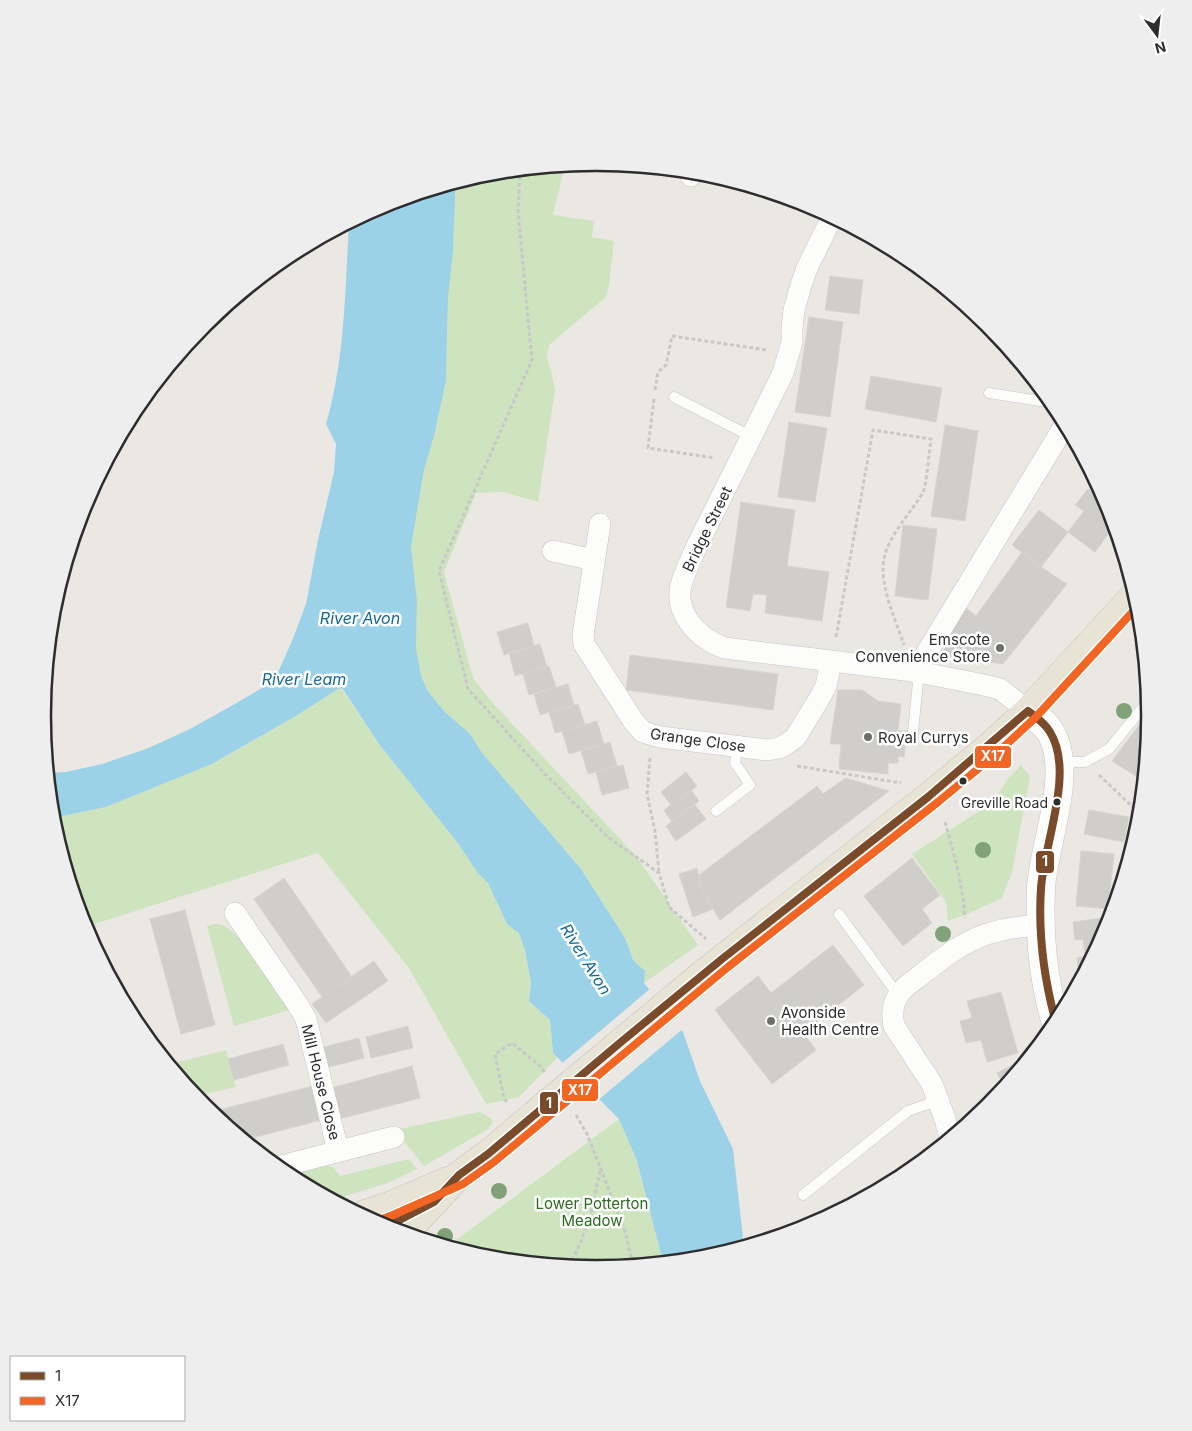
<svg xmlns="http://www.w3.org/2000/svg" width="1192" height="1431" font-family="Inter,sans-serif">
<style>
.green{fill:#cde4bf}
.water{fill:#9cd2e8}
.pier{fill:#ebe8e4}
.building{fill:#d0cecb;stroke:#d6d4d0}
.lines{fill:none;stroke-linecap:round;stroke-linejoin:round}
.lane-casing{stroke:#c5c4c4;stroke-width:11}
.street-casing{stroke:#c5c4c4;stroke-width:22}
.secondary-casing{stroke:#c5c4c4;stroke-width:29}
.primary-casing{stroke:#c6c5c3;stroke-width:29}
.path{stroke:#c8c8c8;stroke-width:3;stroke-dasharray:4 2.5;stroke-linecap:butt}
.lane{stroke:#fcfcfb;stroke-width:10}
.street{stroke:#fcfcfb;stroke-width:21}
.secondary{stroke:#fcfcfb;stroke-width:28}
.primary{stroke:#e7e4d6;stroke-width:28}
.primary-bridge-casing{stroke:#c6c5c3;stroke-width:29;stroke-linecap:butt}
.primary-bridge{stroke:#e7e4d6;stroke-width:28}
.bus-1-casing{stroke:#fff;stroke-width:11}
.bus-2-casing{stroke:#fff;stroke-width:11}
.bus-1{stroke:#7a4b2a;stroke-width:8}
.bus-2{stroke:#f26522;stroke-width:8}
.tree{fill:#81a278}
.poi-dot{fill:#706e6d;stroke:#fff;stroke-width:2}
.bus-dot{fill:#2d2d2d;stroke:#fff;stroke-width:2}
.labels{text-anchor:middle;dominant-baseline:central;stroke-width:5;stroke-linejoin:round;paint-order:stroke}
.bus-label{font-size:14px;fill:#2d2d2d;stroke:#fff;text-anchor:end}
.street-label{font-size:15px;fill:#2d2d2d;stroke:#fff}
.poi-label{font-size:15px;fill:#2d2d2d;stroke:#fff;text-anchor:start}
.park-label{font-size:15px;fill:#2b691f;stroke:#fff}
.water-label{font-size:16px;font-style:italic;fill:#14689b;stroke:#fff}
.rim{fill:none;stroke:#2d2d2d;stroke-width:2.5}
.line-badge{stroke:#fff;stroke-width:2}
.badge-label{font-size:14px;text-anchor:middle;font-weight:bold;fill:#fff}
</style>
<rect width="100%" height="100%" fill="#ebe8e4"/>
<path class="green" d="M565,165L553,215L594,221L592,237L614,241L609,285L606,297L549,345L547,358L552,375L555,390L538,502L504,492L476,493L444,572L473,678L491,701L636,856L698,945L644,983L645,971L633,960L625,938L581,869L483,754L470,734L444,711L427,690L421,675L416,649L417,600L411,547L424,470L434,436L446,381L448,298L453,252L455,202V183L488,173Z
M341,688L379,744L457,842L477,872L488,883L507,924L519,932L525,950L531,983L529,1001L550,1020L553,1053L558,1057L519,1097L486,1104L409,968L318,853L85,927L53,818L106,807L212,764L296,716L338,689Z
M1021,765L1030,777L1012,872L1002,898L965,915L948,921L946,902L912,854L992,803L1007,780Z
M214,924C225,924 231,930 239,938L290,1010L234,1026L207,926Z
M226,1050L236,1087L196,1096L170,1064Z
M479,1112L490,1117L493,1122L488,1129L424,1166L395,1130Z
M619,1119L637,1161L663,1262L596,1269L488,1258L448,1246Z
M409,1159L417,1169L390,1182L334,1200L292,1178L293,1174L327,1165L334,1168L340,1176Z"/>
<path class="water" d="M455,183V202L453,252L448,298L446,381L434,436L424,470L411,547L417,600L416,649L421,675L427,690L444,711L470,734L483,754L581,869L625,938L633,960L645,971L644,983L683,1032L700,1081L733,1149L744,1246L704,1258L663,1262L637,1161L619,1119L553,1053L550,1020L529,1001L531,983L525,950L519,933L507,924L488,883L477,872L457,842L379,744L342,688L338,689L296,716L212,764L106,807L53,818L48,773L66,772L102,764L146,749L190,729L233,705L274,681L292,641L306,604L318,540L334,472L336,444L326,424C345,359 345,290 349,223L384,204Z"/>
<path class="pier" d="M651,988L684,1028L597,1101L561,1064Z"/>
<path class="building" d="M830,276L863,280L859,314L825,310Z
M809,317L843,322L830,417L795,412Z
M871,376L942,388L936,422L865,409Z
M789,422L827,428L815,502L778,497Z
M945,425L978,431L965,521L931,516Z
M1088,489L1097,495L1100,490L1107,504L1114,526L1095,552L1068,532L1084,511L1075,505Z
M741,502L795,510L787,566L829,572L822,621L765,613L767,595L753,594L750,611L726,607Z
M1039,510L1068,532L1041,567L1012,545Z
M903,525L937,529L928,600L895,596Z
M1022,552L1041,567L1067,584L1003,664L942,655L954,628L966,608L976,616Z
M528,623L534,646L504,655L497,632Z
M540,644L547,667L515,676L509,653Z
M630,655L778,674L773,710L626,690Z
M549,666L556,687L529,695L523,674Z
M568,684L574,705L540,715L534,694Z
M838,690H862L878,701L901,704L898,731H907L904,757L898,756V763H888V774L839,769L841,744H830Z
M578,704L585,725L555,733L549,712Z
M1149,712L1144,770L1139,778L1112,761Z
M597,721L604,744L569,754L562,731Z
M610,742L617,766L588,774L581,751Z
M623,765L629,788L602,795L596,772Z
M686,772L697,786L671,805L661,792Z
M846,778L889,791L720,920L702,891L699,875L817,786L823,794Z
M691,790L699,801L672,822L664,810Z
M695,805L706,819L676,841L666,826Z
M1089,810L1129,817L1124,842L1084,834Z
M1081,851L1114,854L1108,909L1076,906Z
M912,858L940,895L922,909L932,923L903,946L864,896Z
M697,868L702,891L713,909L693,917L679,874Z
M284,878L352,977L322,997L254,899Z
M185,910L215,1025L181,1034L150,919Z
M1110,917L1107,928L1081,976H1079L1077,958L1085,956L1083,939L1075,940L1073,922Z
M833,945L864,985L803,1033L816,1050L772,1084L715,1010L758,976L771,993Z
M374,961L388,981L326,1023L312,1004Z
M1001,992L1018,1053L987,1062L981,1040L966,1043L960,1021L972,1018L967,1001Z
M408,1026L413,1048L371,1058L366,1037Z
M359,1038L364,1058L325,1068L320,1048Z
M283,1044L289,1065L234,1080L228,1059Z
M1021,1061L1022,1064L1004,1086L997,1073Z
M412,1066L420,1098L339,1119L331,1088Z
M313,1086L321,1120L244,1140L211,1112Z"/>
<g class="lines">
<g class="lane-casing">
<path id="lane" d="M989,393L1052,403
M674,397L752,437
M913,731L919,673
M1060,762H1085L1109,749L1148,701
M716,811L750,785L735,763L737,745
M839,914L898,995
M803,1195L908,1111L939,1100"/>
</g>
<g class="street-casing">
<path id="street" d="M691,176L692,172
M832,217L807,268L801,285L794,310L792,328V342L783,373L694,552C690,562 685,572 682,582C672,611 698,639 725,648L913,671L984,685L1000,689L1028,711
M600,524L583,635L584,644L634,722L643,732L660,737L767,750L779,748L785,745L795,738L819,699L826,686L831,662
M553,551L594,560
M915,672L1065,425
M235,913L298,1005L306,1019L338,1151
M950,1138L945,1119L932,1084L894,1026C892,1016 892,1005 898,996C903,987 913,981 921,975C941,959 961,943 987,934C1004,929 1022,926 1040,925
M278,1167L394,1137"/>
</g>
<g class="secondary-casing">
<path id="secondary" d="M1028,711C1037,718 1047,724 1052,735C1073,775 1044,843 1041,888C1039,933 1043,980 1056,1023
M386,1227L430,1204"/>
</g>
<g class="primary-casing">
<path id="primary" d="M703,974L932,794L990,746L1028,711L1135,595
M362,1215L389,1206L447,1181
M405,1233L459,1175L488,1154L534,1115"/>
</g>
<path class="path" d="M520,170L518,212L532,360L439,571L468,689L546,775L609,838L659,873L669,907L706,939
M655,390L658,372L666,365L672,336L766,350
M654,399L648,448L715,458
M836,637L873,430L931,439C929,451 927,484 923,492C909,517 882,540 883,571C884,596 896,621 904,645
M650,758L647,794L655,831L659,873
M797,766L901,783
M1099,775L1140,814
M945,822C954,854 963,886 965,918
M507,1102L504,1099L495,1054L512,1043L539,1065L545,1072
M576,1115L587,1134L625,1231L633,1265
M568,1266L576,1253L589,1221L600,1171"/>
<use href="#lane" class="lane"/>
<use href="#street" class="street"/>
<use href="#secondary" class="secondary"/>
<use href="#primary" class="primary"/>
<g class="primary-bridge-casing">
<path id="primary-bridge" d="M534,1115L703,974"/>
</g>
<use href="#primary-bridge" class="primary-bridge"/>
<g class="bus-1-casing">
<path id="bus-1" d="M1028,711C1036,717 1045,723 1050,732C1075,772 1044,843 1041,888C1038,933 1044,979 1056,1023
M386,1227L434,1202L459,1175L488,1154L621,1042L722,959L928,797L1028,711"/>
</g>
<g class="bus-2-casing">
<path id="bus-2" d="M374,1222L393,1215L463,1184L494,1162L728,967L938,802L996,754L1035,718L1138,606"/>
</g>
<use href="#bus-1" class="bus-1"/>
<use href="#bus-2" class="bus-2"/>
</g>
<g class="tree">
<circle cx="1124" cy="711" r="8"/>
<circle cx="983" cy="850" r="8"/>
<circle cx="943" cy="934" r="8"/>
<circle cx="499" cy="1191" r="8"/>
<circle cx="445" cy="1236" r="8"/>
</g>
<g class="poi-dot">
<circle cx="1000" cy="648" r="5"/>
<circle cx="868" cy="737" r="5"/>
<circle cx="771" cy="1021" r="5"/>
</g>
<g class="bus-dot">
<circle cx="963" cy="781" r="4.5"/>
<circle cx="1057" cy="802" r="4.5"/>
</g>
<g class="labels">
<g class="bus-label">
<text x="1048" y="802">Greville Road</text>
</g>
<g class="street-label">
<text transform="translate(707 529) rotate(-64)">Bridge Street</text>
<text transform="translate(698 740) rotate(8)">Grange Close</text>
<text transform="translate(321 1082) rotate(76)">Mill House Close</text>
</g>
<g class="poi-label">
<text x="990" y="639" text-anchor="end">Emscote<tspan x="990" dy="17">Convenience Store</tspan></text>
<text x="878" y="737">Royal Currys</text>
<text x="781" y="1012">Avonside<tspan x="781" dy="17">Health Centre</tspan></text>
</g>
<g class="park-label">
<text x="592" y="1203">Lower Potterton<tspan x="592" dy="17">Meadow</tspan></text>
</g>
<g class="water-label">
<text x="360" y="618">River Avon</text>
<text x="304" y="679">River Leam</text>
<text transform="translate(586 959) rotate(58)">River Avon</text>
</g>
</g>
<path d="M0 0H1192V1431H0ZM595 171H597A544 544 0 0 1 1141 715V716A544 544 0 0 1 597 1260H595A544 544 0 0 1 51 716V715A544 544 0 0 1 595 171Z" fill="#eee" fill-rule="evenodd"/>
<path class="rim" d="M595 171H597A544 544 0 0 1 1141 715V716A544 544 0 0 1 597 1260H595A544 544 0 0 1 51 716V715A544 544 0 0 1 595 171Z"/>
<g class="line-badge">
<rect x="974" y="745" width="38" height="24" rx="5" fill="#f26522"/>
<rect x="1035" y="850" width="20" height="24" rx="5" fill="#7a4b2a"/>
<rect x="561" y="1078" width="38" height="24" rx="5" fill="#f26522"/>
<rect x="539" y="1091" width="20" height="24" rx="5" fill="#7a4b2a"/>
</g>
<g class="badge-label">
<text x="993" y="761">X17</text>
<text x="1045" y="866">1</text>
<text x="580" y="1095">X17</text>
<text x="549" y="1108">1</text>
</g>
<rect x="10" y="1356" width="175" height="65" fill="#ffffff" stroke="#ababab"/>
<rect x="20" y="1372" width="25" height="8" fill="#7a4b2a" stroke="#ababab"/>
<text x="55" y="1381" font-size="15" fill="#2d2d2d">1</text>
<rect x="20" y="1397" width="25" height="8" fill="#f26522" stroke="#ababab"/>
<text x="55" y="1406" font-size="15" fill="#2d2d2d">X17</text>
<g transform="translate(1157 35) rotate(165)" stroke="#ffffff" stroke-width="4" paint-order="stroke">
<path d="M0-4L9 19L0 12L-9 19Z" fill="#2d2d2d"/>
<text y="-8" font-size="14" font-weight="bold" text-anchor="middle" fill="#2d2d2d">N</text>
</g>
</svg>
